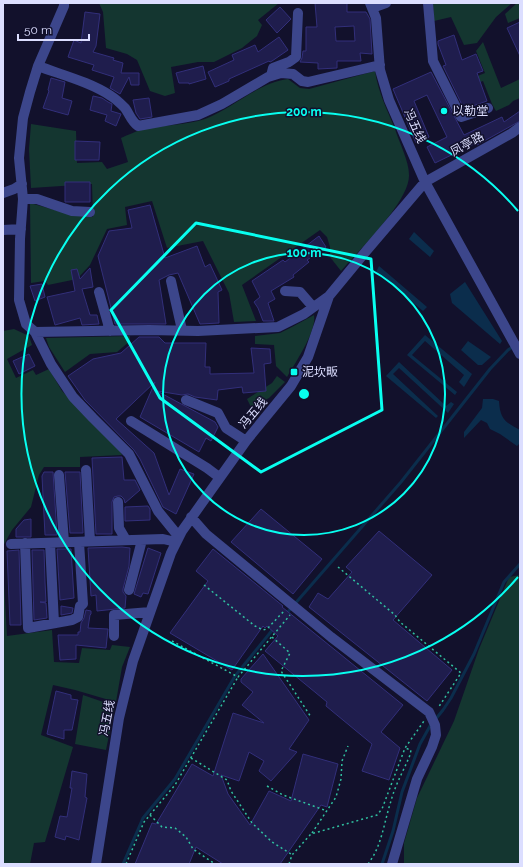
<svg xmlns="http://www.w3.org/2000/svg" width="523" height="867" font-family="Raleway,'Noto Sans SC',sans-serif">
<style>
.green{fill:#143630}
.water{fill:#0b2d4c}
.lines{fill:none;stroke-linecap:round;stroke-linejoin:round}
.stream{stroke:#0b2d4c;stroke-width:3}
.building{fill:#1f1d4d;stroke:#322f7a;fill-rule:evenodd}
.path{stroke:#30c0a0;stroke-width:1.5;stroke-dasharray:2 3;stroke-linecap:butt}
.minor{stroke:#3c468b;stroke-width:10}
.marked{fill:none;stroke:#08fff0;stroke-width:3;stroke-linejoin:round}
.ring{fill:none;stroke:#08fff0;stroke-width:2}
.poi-dot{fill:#08fff0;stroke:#12112c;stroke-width:1.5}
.labels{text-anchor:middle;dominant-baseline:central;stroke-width:3;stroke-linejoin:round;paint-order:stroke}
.poi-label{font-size:12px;fill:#dcdeff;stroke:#12112c;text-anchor:start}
.street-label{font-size:12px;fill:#dcdeff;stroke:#12112c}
.centre{fill:#08fff0;stroke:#12112c;stroke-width:2}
.ring-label{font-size:12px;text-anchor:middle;font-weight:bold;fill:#08fff0;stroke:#12112c;stroke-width:3;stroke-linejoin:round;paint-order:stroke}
</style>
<rect width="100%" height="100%" fill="#12112c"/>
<path class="green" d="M99,3H279L258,20L262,25L257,36L242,48L214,62H198L171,67L175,93L165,96L150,91L137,60L127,54L106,48L103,12Z
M433,3H512L496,17L477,43L464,45L451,17L434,21Z
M517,3H520V18L508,23L505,14Z
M483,42L501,88L520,79V98L513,101L509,105L496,111L492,104L483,81L459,89L458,84L485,73L476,51Z
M375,71C378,92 387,109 395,129C399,142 409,161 409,175C410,201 358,251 341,271L330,257V247L327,237L320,230L242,285L256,321L234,322L229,293L203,241L167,248L152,201L125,207L127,225L107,229L90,265L77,279L48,285L45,281L31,283L30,203L62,212L93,217L92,184L31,188L29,149L31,124L76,131L77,163L102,162L107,169L128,162L121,138C128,135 136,131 144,129C163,125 187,125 205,119C233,108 258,83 288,79L300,88L309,89Z
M314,315C317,331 295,363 287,377L276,366L274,345L255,344V336L280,333L292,327Z
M14,329L29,336L32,345L7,359L16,378L33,370L36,375L49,369L62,391L118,447L122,455L80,457V467H44L39,475L31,507L12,530L3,546V331Z
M130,336V341L117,352L90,354L65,372L49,347L46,338Z
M277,376L285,382L269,398L251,407L247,399L272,383Z
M3,566L7,636L52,630L54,662L79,663L82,648L110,650L112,645L130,647L122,667L116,702L75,690L53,685L41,735L73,747L45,842L34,843L30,864H3Z
M520,575V864H404V843L417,798L454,721L479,649L509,577Z
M83,695L115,706L106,750L75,744Z"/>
<path class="water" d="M414,232L434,251L430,257L409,239Z
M379,266L427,307L423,311L376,272Z
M465,282L502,341L500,344L452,303L450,294Z
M425,335L472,374L464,387L459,382L464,375L425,341L412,355L457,392L455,395L407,355Z
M468,341L491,357L482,365H478L461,350Z
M399,362L446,406L451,402L454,404L448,413L399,368L393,374L438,416L436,418L386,376Z
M483,399H493L499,401C500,419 505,422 520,430V443L517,446L500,434L490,429L487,423L481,420L464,438V432L482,408Z"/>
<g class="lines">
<path class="stream" d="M286,614L401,482L490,369L508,350L520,342
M123,864L143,818L175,779L235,676L274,628
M382,864L393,831L402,792L420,744L430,726L443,710L451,698L474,654L504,582L520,564"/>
</g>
<path class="building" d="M315,3H347V12H366L370,19L372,54L360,53L361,61H337V68L318,69V63L300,62L302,58L303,51H306V27H317ZM354,26L355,41H336L335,27Z
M280,7L291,19L277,33L266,20Z
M85,12L100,14L96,46L93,52L114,58L113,60L123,63L121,73H139V85H131L129,77L120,94L110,88L114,77L92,70L94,65L68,57L74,40L81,43Z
M520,22V56L507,28Z
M454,35L462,60L476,54L483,71L477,73L487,101L464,109L443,66L446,65L438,44V41Z
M279,37L288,50L272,61L270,62L269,61L229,79V81L215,87L208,72L234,60L232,55L255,45L258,52Z
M203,66L206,79L189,84V83H179L176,73Z
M431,72L464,135L502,117L504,122L520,111V121L477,145L476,143L435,163L427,147L447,137L427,95L414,101L429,137L416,143L393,89Z
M51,78L65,82L62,98L72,101L68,115L43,108L49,91L48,90Z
M93,96L102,98L108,102L112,104L111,111L121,114L116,126L105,121L107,115L90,110Z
M149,98L152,117L140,119L136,113L133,100Z
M75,141L100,142L99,160H75Z
M65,182H90V202H65Z
M150,205L165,258L197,246L205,267L210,264L222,290L218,292L219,323L200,324L178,273L169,275L159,280L166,324H115L98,256L109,231L132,228L128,210Z
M319,236L326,247L307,260L309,262L293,275L294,277L271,291L275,299L268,303L274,321H263L258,308L254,302L260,297L252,281L283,260L285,262Z
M90,268L93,287L82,289L90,315H97L99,324L82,325L80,318L55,325L47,297L75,291L71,270L77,269L80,279Z
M42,284L45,297L35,301L30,286Z
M139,337H159L165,343H206L205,367H210V374L254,373L251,348L270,349L271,363L264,364L266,391L243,393L242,387L218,390L217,400L195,397L188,394L182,395L157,391L215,422L218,427L211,441L206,438L199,452L140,417L155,382L116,419L154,453L169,495L180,469L194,474L176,514L163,507L140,459L134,450L85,400L68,376L93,359L121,353Z
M29,354L35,366L19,374L13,361Z
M122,457L124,480H135L140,490L125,503L124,499L121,496H118L114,497L112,502V534H96L92,458Z
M44,472H53L57,535H45L42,476Z
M65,472H80L83,533H70Z
M148,506L150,509V520L125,521V507Z
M261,509L322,559L293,594L231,542Z
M31,519V537H16V529L24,520Z
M379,531L432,575L393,620L452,670L427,701L309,607L318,593L328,599L352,572L346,567Z
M122,547L130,548L129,566L123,589V592L126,596L125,608L97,611L96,595L91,596L88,548Z
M148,548L161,553L148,594L143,593L141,597L134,594Z
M57,549H71L74,598L60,600Z
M213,549L283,606L282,607L403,705L381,732L400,748L389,780L362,771L372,744L326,706L327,702L265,651L278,636L267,626L265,628L263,626L232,670L170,633L208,581L196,571Z
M19,550L21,625H10L7,551Z
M32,550H44L45,582L46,602H40L46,603L47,618L34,620Z
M61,606L73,608L72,613L61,615Z
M86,610L91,611V614L90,615L88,628L108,629L106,648L76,645V659L60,660L58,635H78V632H80L81,623L84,618Z
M263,654L309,720L289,749L297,752L271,781L259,771L264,761L249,752L239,781L221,775L228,794L250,825L269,791L291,801L303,754L338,764L327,807L321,805L280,864H223L196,847L189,864H135L152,823L156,824L192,764L213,776L233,713L264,723L242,705L253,692L241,682V679Z
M56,691L71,695V699L78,700L72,730H64V739L47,734Z
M72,771L87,774L85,797L87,798L79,840L66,836L65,840L55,837L60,816L67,817L72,788H70Z"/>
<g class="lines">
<path class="path" d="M338,567L395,615L400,622L461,673L438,708
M204,585L255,626L263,630L267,629L284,611
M272,637L290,653L281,671L311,717
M172,641L238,677L290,615
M191,758L227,780L231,791L252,823L272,842L291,854
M267,786L283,795L327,811
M150,815L162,827L175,828L186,837L193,849L215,864
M312,833L336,797L341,779L342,761L348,746
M126,864L144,822L175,785L238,677
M289,864L292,855L311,834L377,815L382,809L405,748L424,721
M368,864C382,846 384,822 391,801C395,785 404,770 410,755L411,750L405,748"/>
<path class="minor" d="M64,3V6L38,66L30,92L23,118L19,158L23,199L20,239L19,300L26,324L35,332L149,330L198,331L278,327L304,314L329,296
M370,3L376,18L380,70L389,100L425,182L520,354
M428,3L433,61L461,117L488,108
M372,8L386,3
M38,66C62,75 90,82 111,96C116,99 121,104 125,108C130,115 131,121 138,126L198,115L222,104L268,77L281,73L293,74L302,81L308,82L380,65
M271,76L273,68L289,62L296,57L298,13
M3,193L14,189L22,184
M23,199H37L72,211L90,212
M3,230L21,229
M171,281L182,330
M285,291L300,292L313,307
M99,292L110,331
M35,332L51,364L73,397L93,418L129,454L158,511L179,537
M186,400L218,413L226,428L246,441
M131,421L207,468L219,477
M86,470L90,541
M59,475L64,542
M118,502L119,528L126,540
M191,517L206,534L331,637L429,712L435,725L436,735L432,747L417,779L392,864
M25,543L28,628L72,620L78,617L80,606L83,604L79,542
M50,543L54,623
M11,544L163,539L176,542
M129,590L142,540
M114,636V615L150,612
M96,864L119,718L133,661L171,553L182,531L246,441L291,386L308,357L329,296L367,250L425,182L512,133L520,127"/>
</g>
<path class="marked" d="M196,223L371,259L382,410L261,472L160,398L111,310Z"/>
<g class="ring">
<circle cx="304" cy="394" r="141"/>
<path d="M518 577A282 282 0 1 1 518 211"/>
</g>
<g class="poi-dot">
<circle cx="444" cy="111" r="4"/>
<rect x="290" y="368" width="8" height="8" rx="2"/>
</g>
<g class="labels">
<g class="poi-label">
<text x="452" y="111">以勒堂</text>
<text x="302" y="372">泥坎畈</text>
</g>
<g class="street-label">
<text transform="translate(415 126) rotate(66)">冯五线</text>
<text transform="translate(467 144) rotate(-29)">凤亭路</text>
<text transform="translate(253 413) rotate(-50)">冯五线</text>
<text transform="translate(107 718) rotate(-79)">冯五线</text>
</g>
</g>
<circle cx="304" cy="394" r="6" class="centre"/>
<g class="ring-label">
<text x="304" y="116">200 m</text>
<text x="304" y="257">100 m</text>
</g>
<rect width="523" height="867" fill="none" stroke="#dcdeff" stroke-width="8"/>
<path d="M18 34v6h71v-6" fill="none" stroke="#dcdeff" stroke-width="2"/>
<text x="24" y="34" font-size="12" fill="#dcdeff" stroke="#12112c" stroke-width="3" paint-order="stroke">50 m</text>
</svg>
